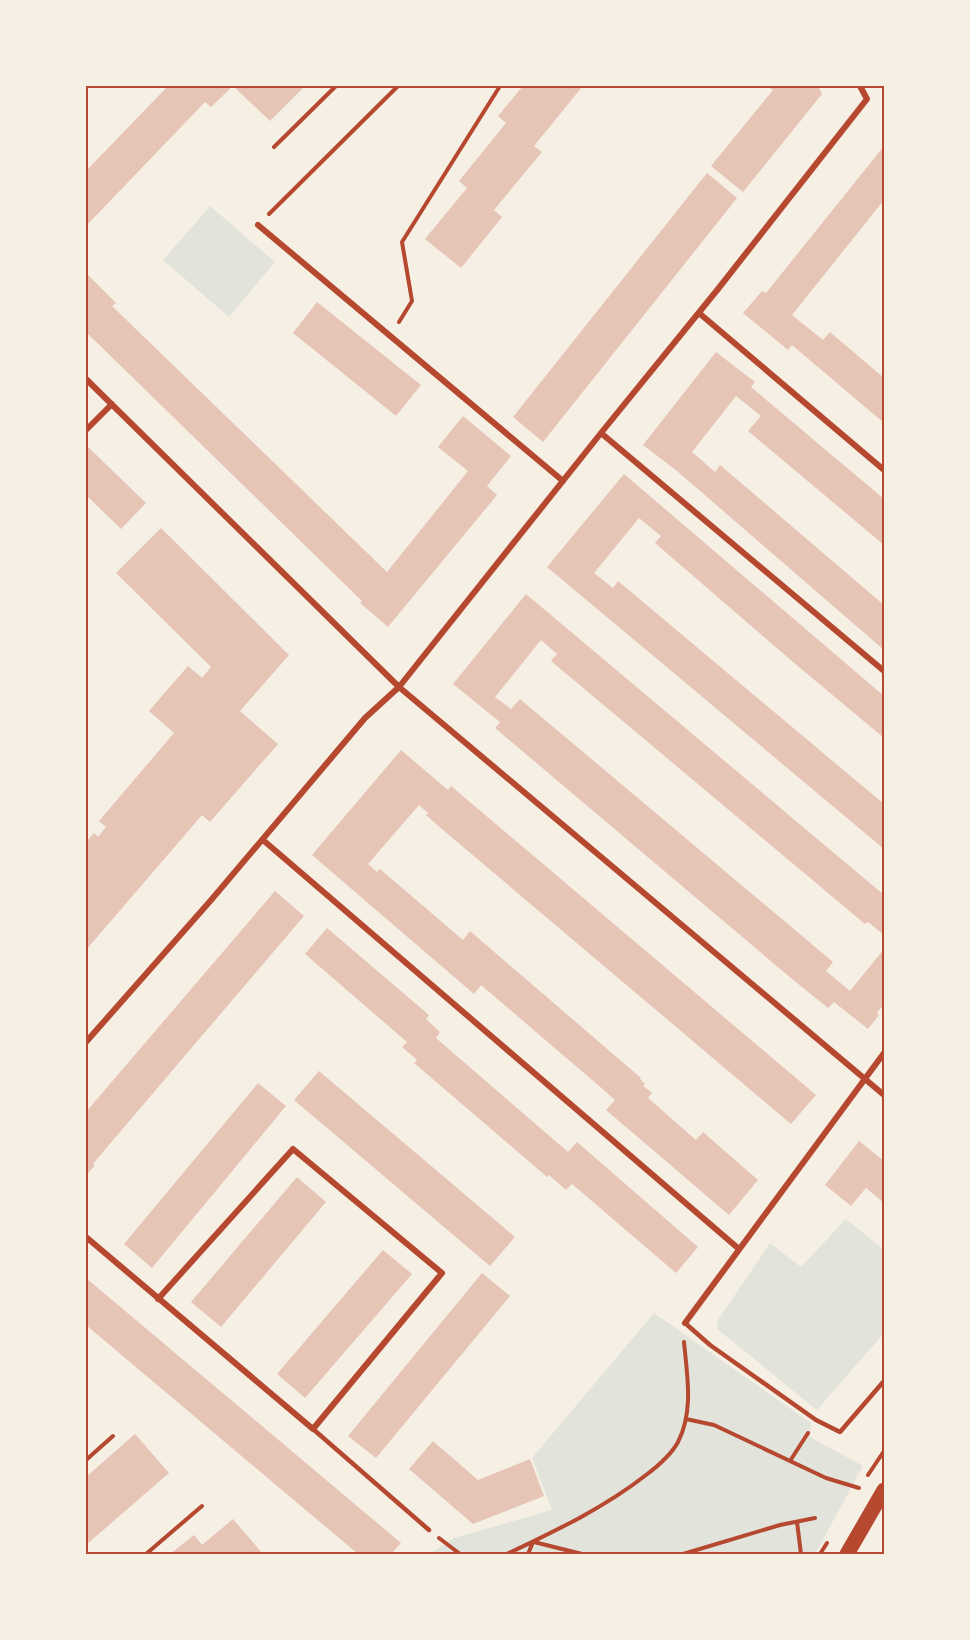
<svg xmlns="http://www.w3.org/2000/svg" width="970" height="1640" font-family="Lato,sans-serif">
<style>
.green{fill:#e2e4dc}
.building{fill:#e6c5b7}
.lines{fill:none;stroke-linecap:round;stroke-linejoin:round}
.path{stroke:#b5482f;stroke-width:4}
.service{stroke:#b5482f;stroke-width:4.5}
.minor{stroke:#b5482f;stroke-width:6}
.primary{stroke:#b5482f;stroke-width:15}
.neatline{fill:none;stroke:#b5482f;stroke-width:2}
</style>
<rect width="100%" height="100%" fill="#f6efe4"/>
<path class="green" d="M210,206L275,262L229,317L163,260Z
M846,1219L884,1250V1333L817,1410L717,1329L718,1320L770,1243L801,1267Z
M654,1313L811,1423L810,1437L863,1466L815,1554H429L454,1538L552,1510L532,1458Z"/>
<path class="building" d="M168,86H233L211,107L205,102L86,226V171Z
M233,86H305L270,121Z
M523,86H579L582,87L534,146L542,152L494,210L502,217L461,268L425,239L467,188L459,181L506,123L498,116Z
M767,86H818L822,94L743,192L711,166L773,90Z
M884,146V200L792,315L823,340L830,332L884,378V423L792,345L788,350L743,313L762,291L766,293Z
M707,173L737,198L543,442L513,417Z
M86,273L116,303L112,306L387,572L468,471L438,447L463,416L511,456L487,486L497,495L388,627L360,603L362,601L86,332Z
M317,302L421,385L396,416L293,333Z
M716,352L755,382L751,387L884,499V545L748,431L761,416L736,396L692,452L715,472L720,465L884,605V650L677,471L643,445Z
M87,446L146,503L121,529L86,495V448Z
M624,474L884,696V738L793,662L655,543L661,536L639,518L594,573L613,588L618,581L884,804V849L547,567Z
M161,528L289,655L240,711L278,744L210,822L202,815L86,950V842L94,833L98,837L106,827L99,821L174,733L149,711L188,666L202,678L211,667L116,573Z
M526,594L884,895V935L868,922L865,924L551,661L557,654L541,640L495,697L511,709L520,699L833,962L826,971L850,991L884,949V1004L877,1013L879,1015L868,1029L834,1002L828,1008L792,979L495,728L500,722L453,684Z
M401,750L448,790L451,786L816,1095L791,1124L443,830L426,815L428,813L419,805L368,864L377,872L380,869L463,940L470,931L641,1078L640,1079L645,1084L643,1086L652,1093L648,1098L696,1140L703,1132L758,1180L729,1215L606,1110L615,1100L598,1085L481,985L474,994L312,855Z
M275,891L304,916L108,1146L93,1164L95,1165L86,1176V1112Z
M327,928L429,1015L426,1019L440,1032L436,1038L568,1152L577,1142L698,1247L676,1273L572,1184L566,1190L549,1175L547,1177L414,1063L417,1060L402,1047L407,1042L305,954Z
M319,1071L515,1237L490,1266L294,1100Z
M258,1083L286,1106L152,1268L124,1244Z
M859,1141L884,1161V1203L866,1188L851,1206L825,1185Z
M297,1177L326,1202L221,1327L191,1302Z
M383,1250L412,1274L305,1398L277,1374Z
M482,1273L510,1296L376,1458L348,1436Z
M86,1278L401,1543L391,1554H358L86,1325Z
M135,1434L169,1473L86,1545V1477Z
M433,1441L478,1480L530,1459L544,1496L473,1524L409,1469Z
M233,1519L263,1554H170L194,1535L202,1545Z"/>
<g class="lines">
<path class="path" d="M274,147L336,86
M269,214L398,86
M399,322L412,301L402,242L500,86
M686,1419L714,1425L826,1478L859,1488
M86,1460L113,1436
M790,1461L808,1433
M868,1475L884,1451
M797,1522L801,1554
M439,1538L460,1554
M534,1542L582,1554
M146,1554L202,1506
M507,1554C555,1531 604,1508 646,1475C658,1466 671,1455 678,1442C694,1411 687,1375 684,1342
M528,1554L533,1542
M683,1554L780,1525L815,1518
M820,1554L827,1543"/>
<path class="service" d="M685,1323L710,1345L816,1420L840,1432L884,1381
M313,1429L429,1530"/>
<path class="minor" d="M258,225L563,481
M699,313L884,470
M86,379L399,687L884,1095
M86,430L112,404
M601,433L884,671
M263,840L739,1249
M86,1042L212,899L365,718L399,687L601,433L718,289L867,99L860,86
M86,1237L313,1429L442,1273L293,1149L158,1299
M685,1323L884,1053"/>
<path class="primary" d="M847,1554L884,1490"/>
</g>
<rect width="970" height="1640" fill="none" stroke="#f6efe4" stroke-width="174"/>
<rect x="87" y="87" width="796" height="1466" class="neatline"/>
</svg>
